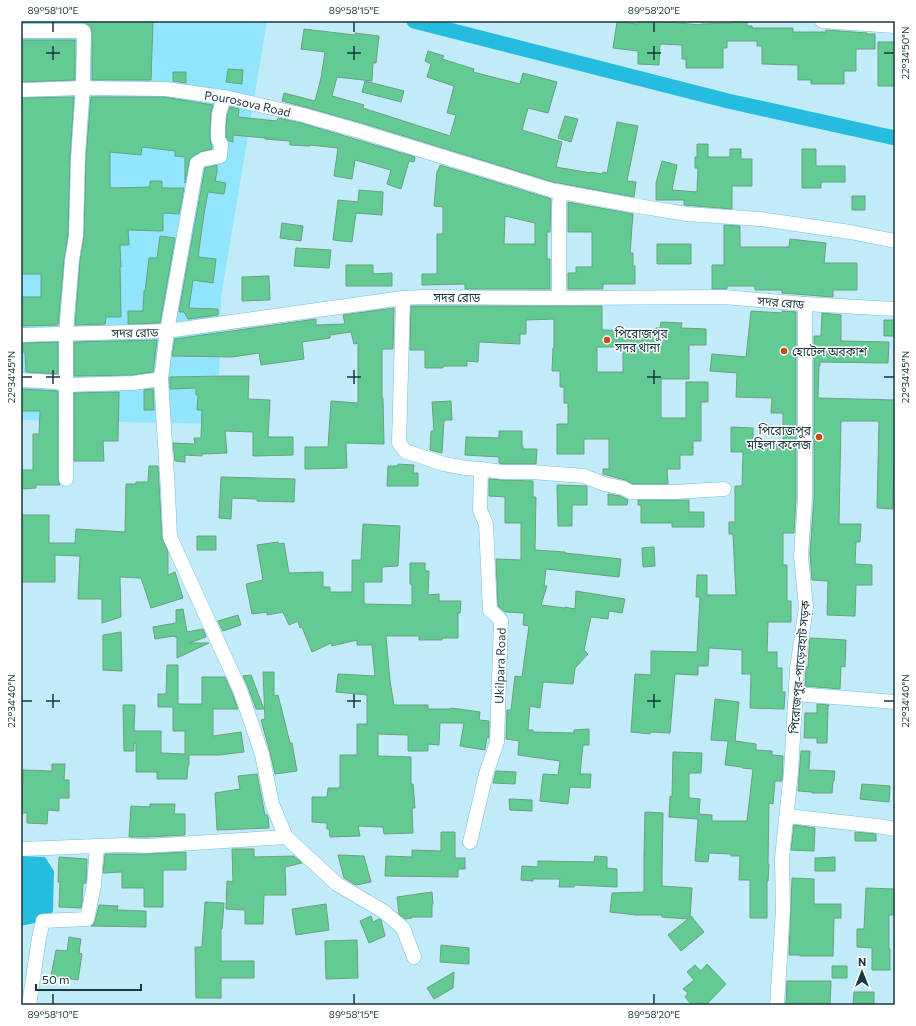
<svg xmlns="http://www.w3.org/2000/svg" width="916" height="1026" font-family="Commissioner,'Noto Sans Bengali',sans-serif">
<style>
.built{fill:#91e5fe}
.water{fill:#26bcdf}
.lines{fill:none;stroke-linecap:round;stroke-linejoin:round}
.canal{stroke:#26bcdf;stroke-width:15}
.building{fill:#63ca94;stroke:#67a180;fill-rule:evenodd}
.minor-casing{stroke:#76bfd4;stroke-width:15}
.minor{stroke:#fff;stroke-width:14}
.ticks{fill:none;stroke:#18363f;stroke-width:1.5}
.poi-dot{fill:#cf4813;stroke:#fff;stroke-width:1.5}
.labels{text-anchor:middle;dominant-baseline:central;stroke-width:3;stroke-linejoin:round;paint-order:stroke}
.street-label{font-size:12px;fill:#18363f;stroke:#fff}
.poi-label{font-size:12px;fill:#18363f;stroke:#fff;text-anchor:start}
.neatline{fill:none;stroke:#18363f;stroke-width:1.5}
.ticks-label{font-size:10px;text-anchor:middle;fill:#18363f}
</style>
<rect width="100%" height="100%" fill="#c1ebf8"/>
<path class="built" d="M21,21H267L221,297L218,424L21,420Z"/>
<path class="water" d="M21,856L45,857L54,871L53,912L35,923L21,926Z"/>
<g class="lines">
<path class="canal" d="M414,21L728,101L895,138"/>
</g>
<path class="building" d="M21,21H153L151,80H92V33L91,27L87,24L83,22H21Z
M639,21H656L701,25V24L732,23V21H747V26H752V28H793V32H826V30L867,33V34H875V49H856V71H844V84H811V80H798V65L762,64V46H757V41H727V48H723V68H686V59H682V45L661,44H660L659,65L638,64V51L613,48L617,22L638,24Z
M304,29L355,35V33L379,36L376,63H373L372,81L337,77L332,96L364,105L363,108L450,136L456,115L447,113L454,86L427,77L431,64L425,61L428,51L444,56L442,59L474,69L473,72L520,84L523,73L557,82L548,113L528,108L522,130L562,142L556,167L591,173V172L602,174L603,172L607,173L617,122L638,126L627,181L636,182L634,197L553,182L362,123L305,107L282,101L284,93L315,101L321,78L325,52L301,49Z
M21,40H75V80L21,82Z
M878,42H895V73H894V86H878Z
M228,69L243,70L242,84L226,82Z
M173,72H186V83L173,81Z
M365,81L404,91L401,102L362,92Z
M74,97L70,157L68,235L64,259L58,325L21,326V297H41V274H21V98Z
M91,97H163L213,105L211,113L210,128V139L212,147V149L200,152L190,158L189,162L185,183V157L175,156V151L142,147L141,155L110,152V188L150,187V181H162V188H184L179,214L163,213V231L128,230L129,245H120L121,267H120L121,317H106L105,324L75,325L80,261L84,236L86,157Z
M230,107L239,109L238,117L277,121L278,118L301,123L415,157L414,162L409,161L401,189L387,184L391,170L355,160L352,179L334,176L338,148L310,145V146L290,145V141L265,139V138L233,135V142L229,141L226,137V128L227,116Z
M565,116L578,119L571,142L558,138Z
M697,144H708V157H730V149H741V159H752V186H732V209L684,205V200H656V183L662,161L677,165L672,190L697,192L698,168H695V157H697Z
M802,149H816V166H845V182H821V188H802Z
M217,165V172L215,181L226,183L224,194L208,192L204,214L198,257L216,259L213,283L193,280L189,308L218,309V315L188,319L184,312H179L205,168Z
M440,165L551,199L550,232H547V259H550V289H465V284L422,285V274H437V234H443V207L434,206L437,171H438ZM505,216L535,223V244H504Z
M359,190L383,192L382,215L356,213L352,242L333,240L338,200L358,202Z
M852,196H865V210H852Z
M568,202L633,214L630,253H633V266H635V284H603V289H568V273H576V267H592V232H568Z
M282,223L303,226L301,241L280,238Z
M724,225L740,226V247H789L790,239L826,243L824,263H857V290H833V297L782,293V290H755V286H727V289H712V265H724Z
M160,236L175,238L160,323L128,324V311H143L144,291H145L149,258H157Z
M657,244H691V264H657Z
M296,248L331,250L329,268L294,266Z
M346,265H373V274L392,273V286H346Z
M269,276L270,300L242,301V277Z
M411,306H602V330L655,331L656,328H660L661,322L682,323L681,328L706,329V345H689V379H661V418H686V382H708V402H701V441H693V455H680V469H667L668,484H633L625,480L603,474V469H609V439H584V454H557V424H568V403H564V387H560V371H552L553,348H554V319L526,320V334H520V344L479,342L478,362L467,361V366H443V368H425V350H410ZM597,347H623V372H597Z
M394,308L393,349H382V398H383L384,444L346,443L347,468L305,469V447H328L331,401L358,403V343L354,344L351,332L330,335V338L302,342L304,359L261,365L259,353L232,357L172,356L175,339L316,319V325L345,324L343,315Z
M751,311L782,313V311L796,312V498L794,533H783V565H787V601H791V622H768L767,652H777V668H782V692H785L784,709L750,708L751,674H742V650L709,648L708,666H698V675L675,674L670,733L650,732V734L631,732L635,674L651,675V651L697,652L700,597H696L697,575H707V595H736L733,534H729V522H735V486H742L743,452H731V427L753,428V444H783V413H771L772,398L736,397L737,373L710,371L712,354L746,357Z
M822,313L841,315V341L889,342L888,363L820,362V366H819L818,398L895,400V448H894L893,509L877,508L879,421H841L839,524H861L860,542H856L855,564L872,565V585H856L855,616L827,615L828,581L812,580L810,553L814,498V336H821Z
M884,320H895V336H884Z
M157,340L153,372L132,375L74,376V342Z
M58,342V374L26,372L25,352H21V343Z
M225,376H249L248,399L270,400L268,437H293V455L253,456V432L225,431L227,453L202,454V456L185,455V462L175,461L173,443L195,444L194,438H201L202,410H197L198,395H196V388L170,389V377Z
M21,389L58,391V479L60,485H36V488L21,489V470H33V434H39L40,411H21Z
M153,389L154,410H144V390Z
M119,392L118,441H103L104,461H74V393Z
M451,401L452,420H444L442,453L430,450L431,431H434L432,402Z
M499,431H522V446H523V449H537L536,464H503L499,463V457L465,455L466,437L499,438Z
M398,464L414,465L413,473H418V486H387L388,466H398Z
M149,466H158L162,537L168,552V575L175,572L183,598L151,608L141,578L120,577L121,617L102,623V599H78L80,556L55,555V582H21V515H49V543H75L76,529L125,532L126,484H136V482H148Z
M221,477L295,479L294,502L257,501V499L232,498L231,519L219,518Z
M489,479L502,480L533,481V497H536L535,550L565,552V553L621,559L619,577L546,569L544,586H547L541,605L565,608V607L575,609L576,591L625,599L622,613L609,611L608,619L591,617L584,650L588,654L575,668L573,684L543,682L540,708L530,706L528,730H533V732L574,733V730L589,729V745H583L580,774H591L590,788L570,787L568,804L540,801L543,774L558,775L560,761L518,755L519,741L506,739L507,710H511L515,676L522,677L529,626L523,625L524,613L505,612L498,606L496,559L521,560V523H505V497L489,496Z
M557,485L587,486V505H572V526H558Z
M608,494L620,496L628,500L627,505H608Z
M638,500H689V512H704V527H672V523H641V505H638Z
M363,524L400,526L398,566L382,567V582H364V604L412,605V584H410V563H425V571H429L428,595L439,594V601H461L460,613H458V638H442V640H419V636H386L390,681L394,705H428V709H451V708L480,712L479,720L489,721V738L487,737L485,750L460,746L464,723H440L439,745L428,744V751H408V735L378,734V756L411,757V784H413L415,808H412L413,833L384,834L383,827L358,826L360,836L330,837L329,829H327V823L312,822V797H327L328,788H340V755H357V724H367V695L336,692L338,674L375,676L372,645H357V640L332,646L331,643L312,652L302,627L300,628L298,621L289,625L283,612L267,615V612L252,614L246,584L263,580L257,545L278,542L279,544L284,543L289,573L323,572V587H330V592H352V560H361Z
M197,536H216V550H197Z
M654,547L655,566L643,567L642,548Z
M183,609L187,632L203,629L206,637L189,643H209L177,658V637H175L174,636L155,639L153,627L176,623V610Z
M238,615L241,625L223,631L218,621Z
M121,632L122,671L103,670V635Z
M810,638L846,640L845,667L841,666L840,689L805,686L806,667H808L809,649Z
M167,665H178V704H202V677H225L232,693L238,709H213V736L241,732L244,752L219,755H189V765H188L187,779H157V772H136V743H134V751H124L123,705H135L134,731H161V753L185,754V731H173V707H158V694H166Z
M263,672H274V696L278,695L290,743H292L297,771L275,774L270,752L261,720L265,719Z
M251,675L264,709H256L248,687L243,676Z
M715,699L739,702L735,741L756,744V750L772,751V755L783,756L782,781H775L773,804L769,803L768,864H769L768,881H767V918H750V880H739L740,856H731V854L709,853L708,862L695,861L698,819L669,817L670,796L672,797L673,752L702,753L701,773H689V798L700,799L699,814L712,815V821H747L753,769L742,768V767L725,765L728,741L711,740Z
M817,704L829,705V706H828L827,743H817V738H804L805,713H817Z
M801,751H810L809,770L835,771L834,781H833L832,793H812V792L798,791Z
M52,764H65L64,780H69V798H59V811L48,810L47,824L27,823V813H22L23,770L52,771Z
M496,771L516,772L515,784L493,783Z
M257,774L265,815H267L268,817L269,828L217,830L215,793L240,789L238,776Z
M862,784L890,786L889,802L860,799Z
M509,799L532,800V811L510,810Z
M150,804H175L174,814H185V835L147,837H129L131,806L150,807Z
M645,812L663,813L662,872V886L692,888L690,917L691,916L704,932L681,951L668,935L688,919L662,917V915H636L610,912L612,893L644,892V855Z
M794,825L815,828L814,851L791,850Z
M441,832H455V858H465V869H458V877L385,876L386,856L412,857V850L441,851Z
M855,832L876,834V841H855Z
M232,849H254V857L294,856L302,863L285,867L286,895H264L263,924H245V910L226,909L227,881L233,882Z
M186,852V870H163V907H144V888H122V872L103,873L105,854H147Z
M338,855L364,856L371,882L356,885L344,878Z
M595,856L607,857V868L617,869V887L574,885V887H559L560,879H533V881L521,880L522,866L538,867V861L594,862Z
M59,857L87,859L86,883H83L82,902L81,908L59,907L60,882H58Z
M835,857V871H815V858Z
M792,878L814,879V904H841V918H834L833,956H800V955H789Z
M866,888L895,889V915H889V949H890V970H872V948L857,947V929H864Z
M432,892L433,904H432V917H411L412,918L405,919L399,914L397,897Z
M205,902L224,903L222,929H221V961H254V978H221V998H196L195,947H202Z
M326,904L329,930L296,935L292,909Z
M99,905L118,906L117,910L146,911V927L91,926L94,924L95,921Z
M371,916L373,922L379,919L381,920L385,936L369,943L360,921Z
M69,937L81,939L79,953L82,954L78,980L51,976L56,950L67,951Z
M357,940L358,978L326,979L325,941Z
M441,945L469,948V964L440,962Z
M707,964L726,984L706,1005H692L685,997L688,993L683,989L694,980L687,972L695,965L701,971Z
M832,966H847V978H832Z
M454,972L453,988L434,999L427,988Z
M787,981H831L830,1005H786Z
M854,992H874V1005H853Z"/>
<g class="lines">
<g class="minor-casing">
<g id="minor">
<path d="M822,21L895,26"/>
<path d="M21,31H83L84,33L83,85L78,157L76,236L72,260L66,333V479"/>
<path id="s1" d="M21,90L82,88L166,89L229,98L303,115L359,131L551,190L632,205L687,214L760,219L850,232L895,241"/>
<path d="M224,97L219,114L218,128V139L221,145L220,156L204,159L197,163L167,331L161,379L168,492L170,537L240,690L262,754L272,804L286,837L337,884L383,911L403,928L414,957"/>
<path d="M403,298L399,443L405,451L444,464L466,468L481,469L502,472H532L584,476L604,484L623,488L631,492H674L724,489"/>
<path d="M558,298L559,290V207L560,192"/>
<path d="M21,335L167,331L403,298L422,297L558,298L724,297L805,304L895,309"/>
<path d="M21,380L56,382L66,385L133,383L161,379"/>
<path d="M796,694L895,702"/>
<path d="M787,816L878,826L895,829"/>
<path id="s2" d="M470,842L486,774L497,742L501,621C498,616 494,614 490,610L486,524L480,510L481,469"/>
<path d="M21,849L123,845L147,846L286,837"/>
<path d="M29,1005L39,938L43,921L87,919L94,885L97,846"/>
<path d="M777,1005L783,910L782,858L791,772L797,669L806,607L801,556L805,498V304"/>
</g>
</g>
<use href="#minor" class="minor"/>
</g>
<path class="ticks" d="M53,22V32M354,22V32M654,22V32M53,46V60M354,46V60M654,46V60M46,53H60M347,53H361M647,53H661M884,53H894M53,370V384M354,370V384M654,370V384M22,377H32M46,377H60M347,377H361M647,377H661M884,377H894M53,694V708M354,694V708M654,694V708M22,701H32M46,701H60M347,701H361M647,701H661M884,701H894M53,994V1004M354,994V1004M654,994V1004"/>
<g class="poi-dot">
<circle cx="607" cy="340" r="4"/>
<circle cx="784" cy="351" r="4"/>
<circle cx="819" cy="437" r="4"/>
</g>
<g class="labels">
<g class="street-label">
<text stroke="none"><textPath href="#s1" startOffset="228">Pourosova Road</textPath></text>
<text x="457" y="297">সদর রোড</text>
<text transform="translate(781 302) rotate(5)">সদর রোড</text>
<text transform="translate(135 332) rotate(-1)">সদর রোড</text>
<text stroke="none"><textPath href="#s2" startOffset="180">Ukilpara Road</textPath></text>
<text transform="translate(799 667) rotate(-85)">পিরোজপুর-পাড়েরহাট সড়ক</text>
</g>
<g class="poi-label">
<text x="615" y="333">পিরোজপুর<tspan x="615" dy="14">সদর থানা</tspan></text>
<text x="792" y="351">হোটেল অবকাশ</text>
<text x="811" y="430" text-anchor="end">পিরোজপুর<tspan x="811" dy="14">মহিলা কলেজ</tspan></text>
</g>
</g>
<rect width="916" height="1026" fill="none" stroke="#ffffff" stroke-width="44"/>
<g transform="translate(862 972)" stroke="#ffffff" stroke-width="3" paint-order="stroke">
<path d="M0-3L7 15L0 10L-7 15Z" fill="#18363f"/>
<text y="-6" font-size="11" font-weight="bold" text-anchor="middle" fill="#18363f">N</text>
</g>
<path d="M36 984v6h105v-6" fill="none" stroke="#18363f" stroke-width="2"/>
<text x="42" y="984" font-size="12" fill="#18363f" stroke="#ffffff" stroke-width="3" paint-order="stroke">50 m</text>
<rect x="22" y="22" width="872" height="982" class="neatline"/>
<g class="ticks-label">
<text x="53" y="14">89°58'10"E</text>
<text x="354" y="14">89°58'15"E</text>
<text x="654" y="14">89°58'20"E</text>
<text transform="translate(905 53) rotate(-90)" y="4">22°34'50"N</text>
<text transform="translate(11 377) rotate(-90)" y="4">22°34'45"N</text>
<text transform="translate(905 377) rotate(-90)" y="4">22°34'45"N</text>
<text transform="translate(11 701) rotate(-90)" y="4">22°34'40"N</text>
<text transform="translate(905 701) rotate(-90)" y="4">22°34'40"N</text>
<text x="53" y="1018">89°58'10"E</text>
<text x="354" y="1018">89°58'15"E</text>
<text x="654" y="1018">89°58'20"E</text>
</g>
</svg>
